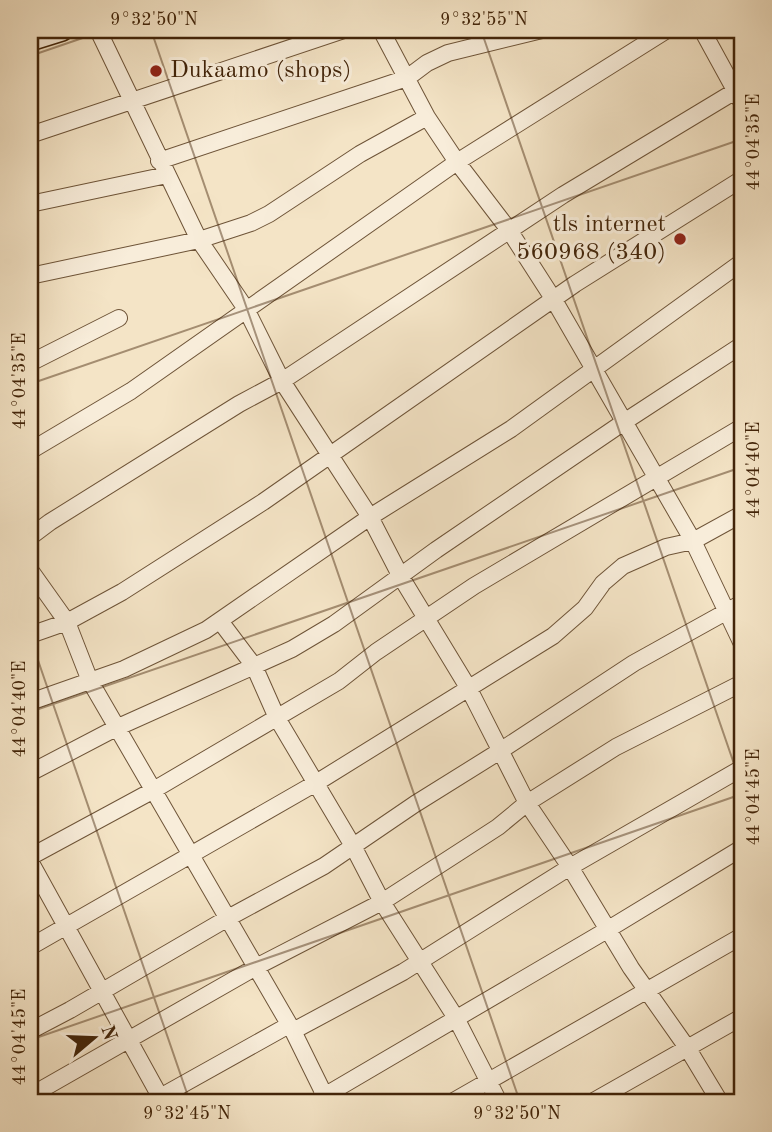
<svg xmlns="http://www.w3.org/2000/svg" width="772" height="1132" font-family="'Old Standard TT',serif">
<style>
.lines{fill:none;stroke-linecap:round;stroke-linejoin:round}
.minor-casing{stroke:#6e5438;stroke-width:18}
.secondary-casing{stroke:#422409;stroke-width:24}
.minor{stroke:#f8edda;stroke-width:16}
.secondary{stroke:#f8edda;stroke-width:21}
.ticks{fill:none;stroke:#422409;stroke-width:2;stroke-opacity:0.45}
.poi-dot{fill:#8f2418;stroke:#f8edda;stroke-width:2.5}
.labels{text-anchor:middle;dominant-baseline:central;stroke-width:6;stroke-linejoin:round;paint-order:stroke}
.poi-label{font-size:24px;fill:#422409;stroke:#f8edda;text-anchor:start}
.neatline{fill:none;stroke:#422409;stroke-width:2.5}
.ticks-label{font-size:18px;text-anchor:middle;fill:#422409}
</style>
<rect width="100%" height="100%" fill="#f4e4c6"/>
<filter id="stains"><feTurbulence type="fractalNoise" baseFrequency=".00286" numOctaves="4"/><feColorMatrix values="0 0 0 0 .2 0 0 0 0 .09 0 0 0 0 .02 0 0 0 .5 -.17"/></filter>
<radialGradient id="worn" r=".72"><stop offset=".6" stop-color="#630" stop-opacity="0"/><stop offset="1" stop-color="#630" stop-opacity=".3"/></radialGradient>
<g class="lines">
<g class="minor-casing">
<path id="minor" d="M98,30L199,240L246,309L282,381L370,517L401,577L469,689L527,803L570,867L631,968L688,1049L720,1102
M381,30L427,117L457,162L509,230L554,300L693,541L742,644
M702,30L742,103
M30,135L344,30
M159,161L407,78L427,63L448,53L542,30
M30,204L167,175
M30,276L199,240L251,223L269,214L360,154L427,117
M30,363L119,318
M30,451L131,391L457,162L667,30
M30,537L50,522L239,404L282,381L563,195L742,87
M30,570L67,622L90,681L293,1031L325,1096L330,1102
M220,621L254,666L277,718L353,846L382,902L456,1018L499,1102
M30,635L67,622L122,592L263,502L575,284L742,179
M30,702L124,669L206,630L370,517L511,429L742,262
M30,773L116,728L292,649L334,624L436,550L624,422L742,345
M30,857L152,791L339,681L376,652L474,586L742,427
M30,861L163,1102
M30,947L316,783L553,636L585,608L603,583L623,566L666,547L693,541L742,514
M30,1031L70,1010L228,918L324,866L415,804L500,751L634,663L742,603
M293,1031L403,972L570,867L742,768
M30,1096L256,967L382,902L498,827L527,803L616,747L742,683
M153,1101L289,1025
M314,1102L607,930L742,848
M452,1102L742,936
M592,1102L742,1017
M739,1102L742,1101"/>
</g>
<g class="secondary-casing">
<path id="secondary" d="M30,40L62,30"/>
</g>
<use href="#minor" class="minor"/>
<use href="#secondary" class="secondary"/>
</g>
<path class="ticks" d="M151,30L520,1102M481,30L742,787M30,56L106,30M30,384L742,139M30,637L190,1102M30,712L742,467M30,1040L742,794"/>
<g class="poi-dot">
<circle cx="156" cy="71" r="7"/>
<circle cx="680" cy="239" r="7"/>
</g>
<g class="labels">
<g class="poi-label">
<text x="170" y="71">Dukaamo (shops)</text>
<text x="666" y="225" text-anchor="end">tls internet<tspan x="666" dy="28">560968 (340)</tspan></text>
</g>
</g>
<rect width="772" height="1132" fill="none" stroke="#f4e4c6" stroke-width="77"/>
<g transform="translate(94 1038) rotate(71)" stroke="#f8edda" stroke-width="5" paint-order="stroke">
<path d="M0-5L12 26L0 18L-12 26Z" fill="#422409"/>
<text y="-10" font-size="19" font-weight="bold" text-anchor="middle" fill="#422409">N</text>
</g>
<rect x="38" y="38" width="696" height="1056" class="neatline"/>
<g class="ticks-label">
<text x="154" y="25">9°32'50"N</text>
<text x="484" y="25">9°32'55"N</text>
<text transform="translate(753 142) rotate(-90)" y="6">44°04'35"E</text>
<text transform="translate(19 381) rotate(-90)" y="6">44°04'35"E</text>
<text transform="translate(753 470) rotate(-90)" y="6">44°04'40"E</text>
<text transform="translate(19 709) rotate(-90)" y="6">44°04'40"E</text>
<text transform="translate(753 797) rotate(-90)" y="6">44°04'45"E</text>
<text transform="translate(19 1037) rotate(-90)" y="6">44°04'45"E</text>
<text x="187" y="1119">9°32'45"N</text>
<text x="517" y="1119">9°32'50"N</text>
</g>
<rect width="100%" height="100%" filter="url(#stains)"/>
<rect width="100%" height="100%" fill="url(#worn)"/>
</svg>
